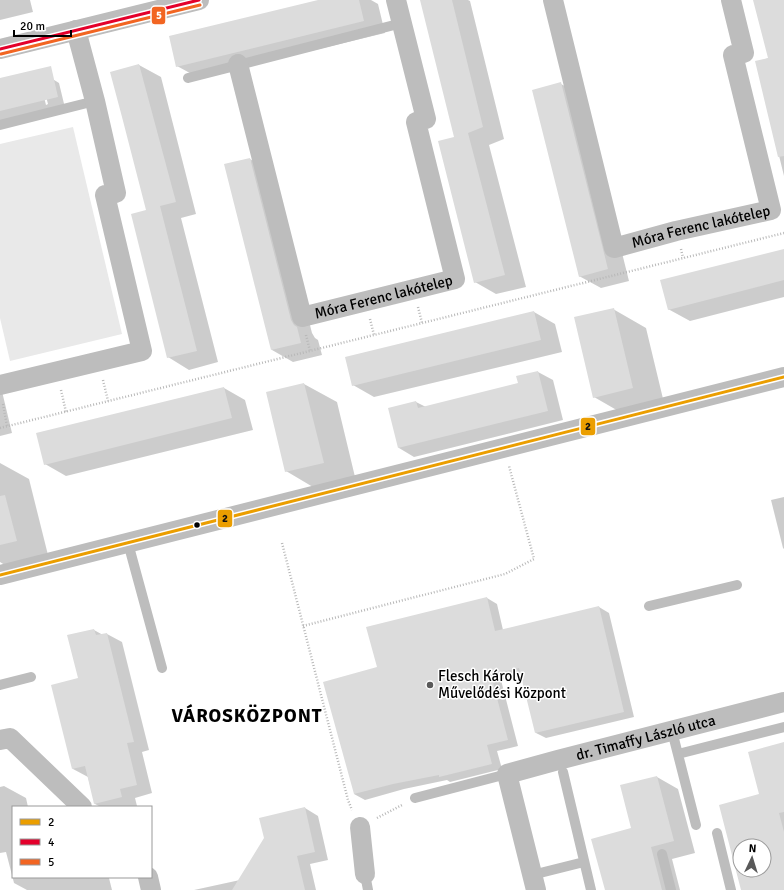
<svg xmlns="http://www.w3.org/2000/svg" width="784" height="890" font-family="Signika,sans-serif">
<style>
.green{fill:#e9e9e9}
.shadow{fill:#0003;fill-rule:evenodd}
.building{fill:#dcdcdc;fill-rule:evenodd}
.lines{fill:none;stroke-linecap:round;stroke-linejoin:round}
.path{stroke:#b8b8b8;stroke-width:2.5;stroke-dasharray:1 2;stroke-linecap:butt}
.service{stroke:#bdbdbd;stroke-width:10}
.minor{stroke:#bdbdbd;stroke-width:20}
.bus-1-casing{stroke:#fff;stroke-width:6}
.bus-2-casing{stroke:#fff;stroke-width:6}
.bus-3-casing{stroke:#fff;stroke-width:6}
.bus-1{stroke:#eb9e00;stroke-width:3}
.bus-2{stroke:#e4002b;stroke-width:3}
.bus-3{stroke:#f26522;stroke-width:3}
.bus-dot{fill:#000;stroke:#fff;stroke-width:1.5}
.poi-dot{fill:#595959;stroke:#fff;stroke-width:1.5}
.labels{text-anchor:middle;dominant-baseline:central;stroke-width:3;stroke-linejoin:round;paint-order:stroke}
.street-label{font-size:15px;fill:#000;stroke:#fff}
.poi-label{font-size:15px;fill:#000;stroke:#fff;text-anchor:start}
.district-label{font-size:19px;font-weight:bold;letter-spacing:1px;fill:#000;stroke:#fff}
.line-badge{stroke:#fff;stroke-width:1.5}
.badge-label{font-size:11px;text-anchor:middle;font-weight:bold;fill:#fff}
.pale-badge-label{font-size:11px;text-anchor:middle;font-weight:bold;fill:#111}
</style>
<rect width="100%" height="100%" fill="#fff"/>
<path class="green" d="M73,127L122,334L10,361L0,318V144Z"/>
<path class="shadow" d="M0,0H30L33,12L0,20Z
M322,0H371L378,4L385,33L199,78L177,66Z
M421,0H468L470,1L504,139L489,145L526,287L496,294L475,282L455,137Z
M754,0H784V176L756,62L769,58Z
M139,65L161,77L196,214L181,218L218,362L189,370L168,357L147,211Z
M38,70L59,83L66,112L0,128V79ZM41,85H43L48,104L46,105Z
M561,84L583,96L629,281L601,288L579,276Z
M250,159L271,171L312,333L315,338L318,340L322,355L293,362L272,350Z
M784,250V297L690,321L668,309Z
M613,309L646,328L665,407L627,416L594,397Z
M534,312L555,324L562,352L374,397L353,385Z
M538,372L553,380L563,420L414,457L399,448L389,409L416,402L426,407L519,384Z
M0,383L12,433L0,436Z
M304,384L337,402L356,481L318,490L286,471L267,393Z
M224,388L245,400L253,430L66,476L45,464Z
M0,463L29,479L49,559L11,569L0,562Z
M784,497V549L783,548L771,500Z
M487,598L497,604L503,630L599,607L609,613L634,717L546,738L536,733L522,675L501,680L518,746L497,751L502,769L450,782L447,780L404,789L365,800L354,794L378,668Z
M94,630L103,635L107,634L122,642L149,750L142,752L152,793L135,798L137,806L132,807H101L95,804L88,777L73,769L80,679Z
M784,743V890H743L720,806L760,795ZM740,846H764V870H740Z
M657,777L678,789L695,853L672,859L680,890H606L632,829Z
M4,786L26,798L28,807H13V877H108L109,878L112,890H27L14,883L6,852L0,853V787Z
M305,808L318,816L328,860L310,864L316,890H194L240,880Z"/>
<path class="building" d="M318,0H359L364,21L176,67L169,36Z
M420,0H452L483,127L468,133L505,275L474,283L438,141L454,137Z
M753,0H784V156L778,157L755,61L768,58Z
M139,64L176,202L160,206L197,351L167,358L131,214L146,210L122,117L110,72Z
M51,66L58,97L0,111V78Z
M561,82L608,269L579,277L532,90Z
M250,158L291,320L294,325L297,327L301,343L271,350L224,164Z
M784,249V280L668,310L660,280Z
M614,308L633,388L593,398L574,317Z
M534,311L541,340L352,386L345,357Z
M538,371L548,411L398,448L388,408L416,401L418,408L518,383L516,376Z
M304,383L324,463L285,472L266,392Z
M224,387L232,418L44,465L36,433Z
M5,495L17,541L0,545V496Z
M487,597L495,631L599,606L624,712L535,733L519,668L491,675L508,740L487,745L492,764L439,777V775L393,784L354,794L323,682L377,667L366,627Z
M94,629L96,635L107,633L134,742L127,743L137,785L120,789L122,797L94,804L85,766L72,769L51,685L78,678L67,635Z
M784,742V812L779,813L784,832V890H741L719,805L759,794L748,752ZM740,846H764V870H740Z
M657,776L674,841L651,847L662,890H605L591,839L631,828L620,785Z
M305,807L315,852L297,856L305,890H232L264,838L259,818Z"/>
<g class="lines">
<path class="path" d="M681,249L683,258
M418,307L422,323
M370,319L374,335
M306,335L310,351
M103,380L108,401
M61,390L66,412
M3,404L7,426
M0,428L784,233
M282,543L348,800L352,810
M303,626L505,574L534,559L509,466
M377,818L402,805"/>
<path class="service" d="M188,78L402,23
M0,125L95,101
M128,543L162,668
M649,606L737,585
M0,685L31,677
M672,731L696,825
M678,754L784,727
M563,772L591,890
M415,798L507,774
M717,833L731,890
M662,854L671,890
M365,874L368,890
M532,875L584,862"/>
<g class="minor">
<path id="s1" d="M553,0L614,248L676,231L771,210L733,55L744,53L731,0"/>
<path d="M0,49L199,0"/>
<path id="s2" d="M238,64L302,317L455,279L416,122L426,119L396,0"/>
<path d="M0,385L142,351L105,195L116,193L95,101L76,30"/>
<path d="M0,575L784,377"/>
<path d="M0,740L10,738L82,807"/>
<path d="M360,827L365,874"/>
<path d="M148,877L151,890"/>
<path id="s3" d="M536,890L507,774L558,760L784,702"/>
</g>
<g class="bus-1-casing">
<path id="bus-1" d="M0,575L784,377"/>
</g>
<g class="bus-2-casing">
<path id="bus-2" d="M0,49L199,0"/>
</g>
<g class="bus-3-casing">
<path id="bus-3" d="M1,54L200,5"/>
</g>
<use href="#bus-1" class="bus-1"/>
<use href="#bus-2" class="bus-2"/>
<use href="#bus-3" class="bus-3"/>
</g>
<circle class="bus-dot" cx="197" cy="525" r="3.5"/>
<circle class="poi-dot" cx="430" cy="685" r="4"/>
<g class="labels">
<g class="street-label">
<text stroke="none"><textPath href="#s1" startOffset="345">Móra Ferenc lakótelep</textPath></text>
<text stroke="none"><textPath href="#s2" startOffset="345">Móra Ferenc lakótelep</textPath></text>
<text stroke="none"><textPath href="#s3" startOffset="263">dr. Timaffy László utca</textPath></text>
</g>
<g class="poi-label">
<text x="438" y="676">Flesch Károly<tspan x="438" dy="17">Művelődési Központ</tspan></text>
</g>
<g class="district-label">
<text x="247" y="716">VÁROSKÖZPONT</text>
</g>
</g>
<g class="line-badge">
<rect x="151" y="6" width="15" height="19" rx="4" fill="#f26522"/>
<rect x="580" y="417" width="16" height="19" rx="4" fill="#eb9e00"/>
<rect x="217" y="509" width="16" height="19" rx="4" fill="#eb9e00"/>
</g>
<g class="badge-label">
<text x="159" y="19">5</text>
</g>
<g class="pale-badge-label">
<text x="588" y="430">2</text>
<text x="225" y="522">2</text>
</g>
<rect x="12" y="806" width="140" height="72" fill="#ffffff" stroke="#999999"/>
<rect x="20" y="819" width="20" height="6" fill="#eb9e00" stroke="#999999"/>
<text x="48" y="826" font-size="12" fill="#000000">2</text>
<rect x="20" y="839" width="20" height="6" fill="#e4002b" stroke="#999999"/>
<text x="48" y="846" font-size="12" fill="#000000">4</text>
<rect x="20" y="859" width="20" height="6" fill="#f26522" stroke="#999999"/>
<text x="48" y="866" font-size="12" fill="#000000">5</text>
<g transform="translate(752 858) rotate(4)"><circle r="19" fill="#ffffff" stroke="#999999"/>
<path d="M0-3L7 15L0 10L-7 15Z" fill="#595959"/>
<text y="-6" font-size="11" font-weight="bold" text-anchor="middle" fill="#000000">N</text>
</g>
<path d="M14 30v6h57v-6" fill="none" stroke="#000000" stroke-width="2"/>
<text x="20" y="30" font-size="12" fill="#000000" stroke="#ffffff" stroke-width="3" paint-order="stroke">20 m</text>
</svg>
